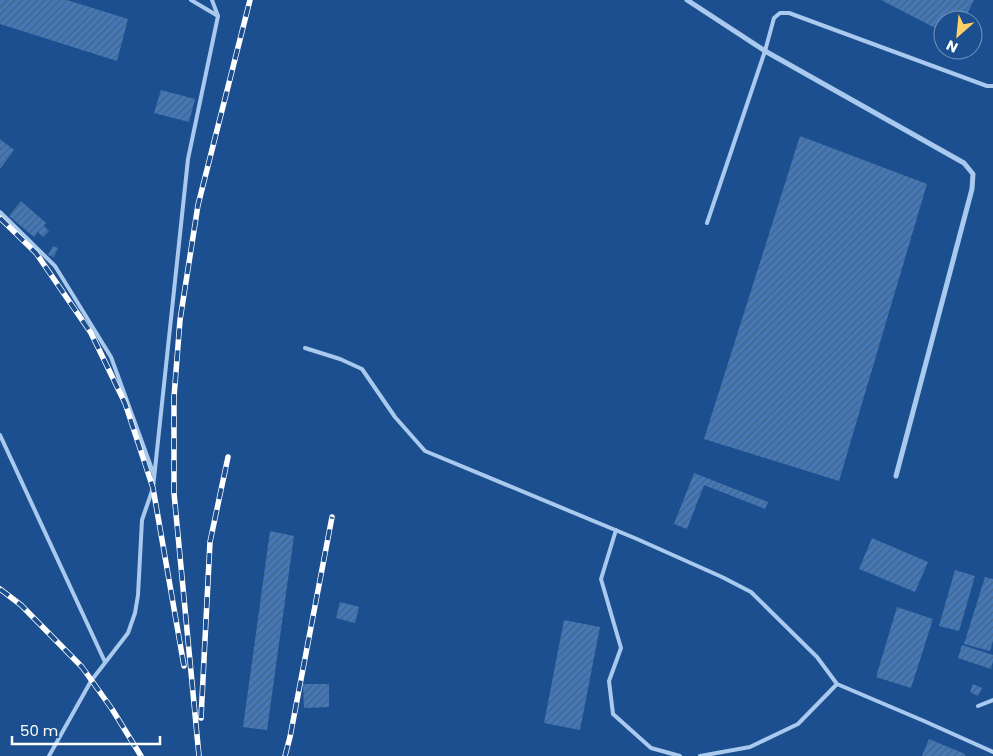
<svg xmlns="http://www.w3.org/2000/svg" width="993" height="756" font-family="Poppins,sans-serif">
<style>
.building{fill:url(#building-hatch)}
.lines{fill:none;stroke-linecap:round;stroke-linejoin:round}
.lane{stroke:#a9c9ee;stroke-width:4}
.street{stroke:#a9c9ee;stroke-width:5}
.rail-casing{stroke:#fff;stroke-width:5.5}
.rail{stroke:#1b4f8f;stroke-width:4;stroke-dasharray:11;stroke-linecap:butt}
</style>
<defs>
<pattern id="building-hatch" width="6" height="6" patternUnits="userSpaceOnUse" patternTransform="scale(1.25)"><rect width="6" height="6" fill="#4478b7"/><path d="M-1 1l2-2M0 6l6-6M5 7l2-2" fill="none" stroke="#486282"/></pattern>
</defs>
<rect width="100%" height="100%" fill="#1b4f8f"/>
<path class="building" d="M0,0H67L128,19L117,61L0,24Z
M881,0H974L964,20H943V32Z
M161,90L195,99L189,122L154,113Z
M800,136L927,184L839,481L704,439Z
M0,139L14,150L0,169Z
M21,201L46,223L44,226L49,231L43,237L38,232L34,237L9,216Z
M53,246L58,248L54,257L48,255Z
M694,473L768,502L765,509L704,485L687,529L674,524Z
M270,531L294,536L267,730L243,727Z
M872,538L928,562L915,592L859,569Z
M955,570L975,576L959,631L939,626Z
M985,577L993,579V641L990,651L964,644Z
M340,602L359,607L355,623L336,618Z
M897,607L933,619L911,688L876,677Z
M564,620L600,627L580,730L544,723Z
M962,645L993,655V661L991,669L958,658Z
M303,684H329V707L304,708Z
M973,684L982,688L978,696L970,692Z
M929,739L965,754V756H922Z"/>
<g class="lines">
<path class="lane" d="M191,0L218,16
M0,212L55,266L111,357L154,475
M707,223L765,51L774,18L780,13H789L987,86H993
M305,348L340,359L362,369L395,417L425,451L637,539L722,577L751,592L817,657L837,684L924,721L993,752
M0,435L105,662
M616,530L601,579L621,648L609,681L613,714L651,748L680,756
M978,706L993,700
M49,756L91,681L128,633L135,613L138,595L142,520L153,488L188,159L218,16L212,0
M700,756L750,747L798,724L837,684"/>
<path class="street" d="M687,0L765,51L964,163L973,174L972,189L896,476"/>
<g class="rail-casing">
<path id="rail" d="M0,218L36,253L91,333L125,403L153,488L184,666
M0,589L21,605L82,667L112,709L141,756
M201,718L210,542L228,457
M199,756L174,493V397L180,320L198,205L250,0
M285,756L290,737L332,517"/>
</g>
<use href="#rail" class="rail"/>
</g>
<g transform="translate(958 35) rotate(207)"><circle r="24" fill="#1b4f8f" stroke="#7695bc"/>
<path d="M0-4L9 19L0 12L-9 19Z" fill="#ffd166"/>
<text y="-8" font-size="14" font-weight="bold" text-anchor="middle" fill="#ffffff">N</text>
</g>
<path d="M12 736v8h148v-8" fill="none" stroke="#ffffff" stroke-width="2.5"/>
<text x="20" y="736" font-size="15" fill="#ffffff" stroke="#1b4f8f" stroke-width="4" paint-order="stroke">50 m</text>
</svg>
